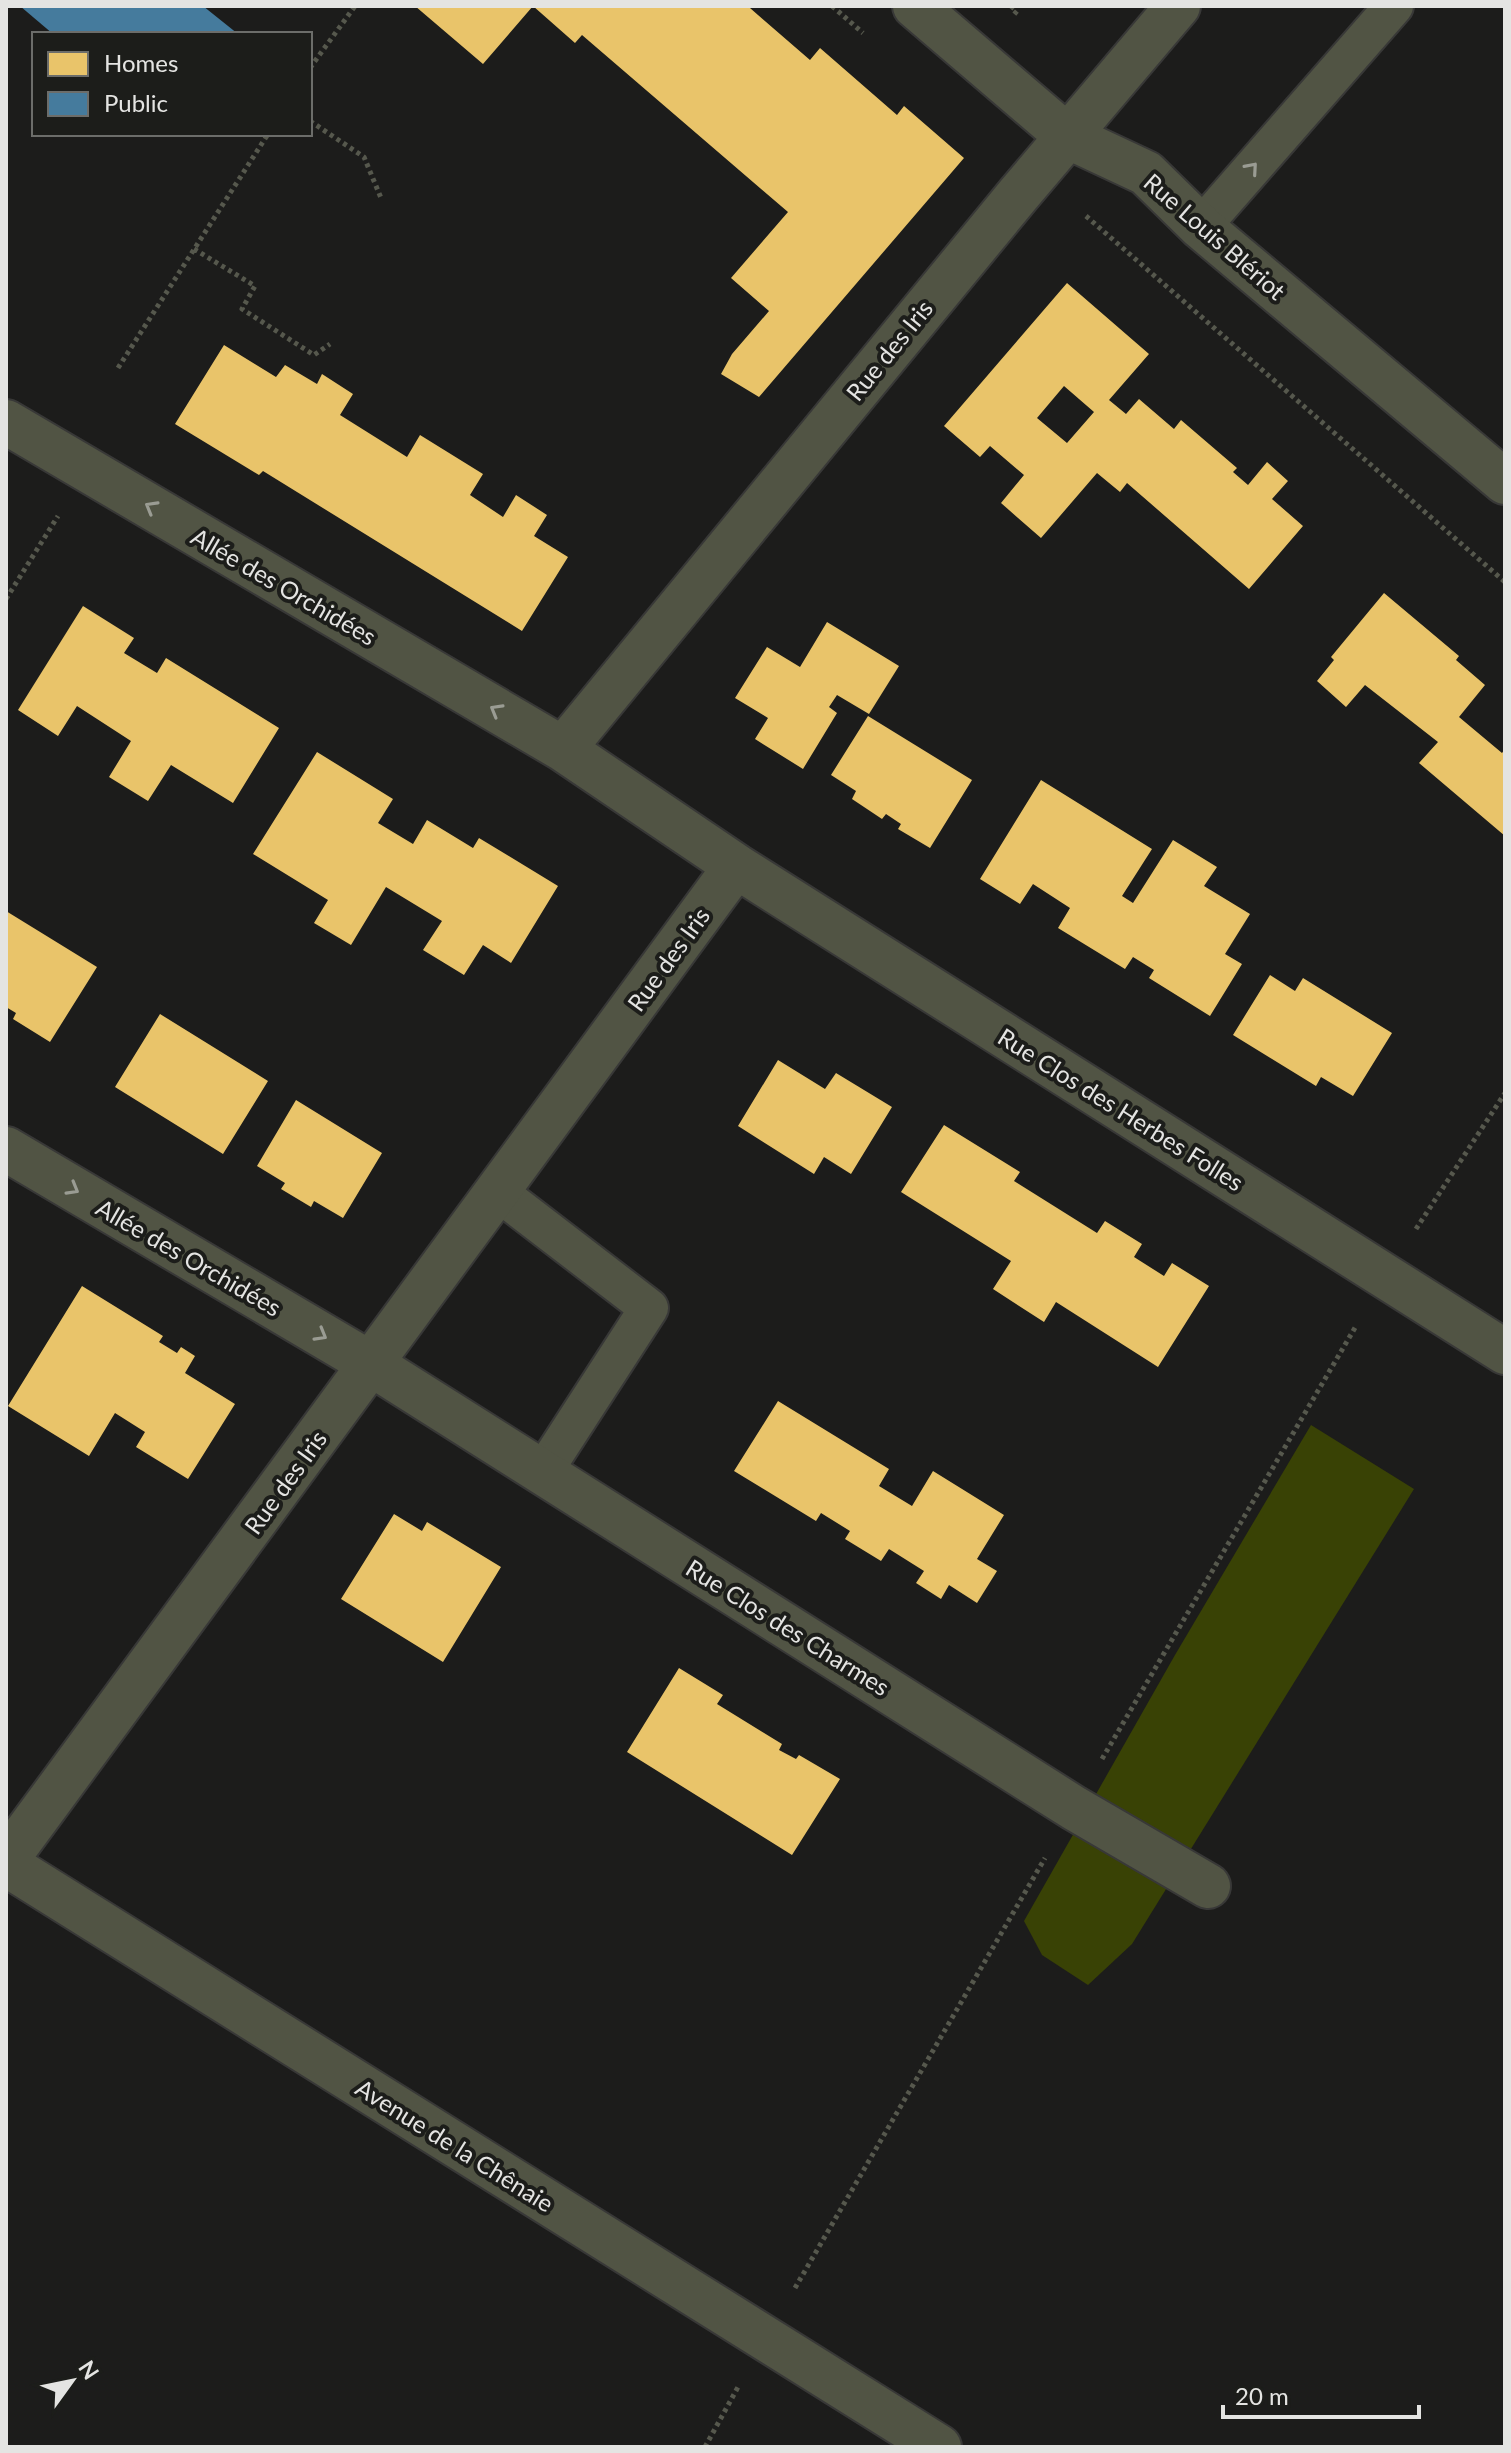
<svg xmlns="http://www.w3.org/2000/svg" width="1511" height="2453" font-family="Lato,sans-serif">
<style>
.green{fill:#394205}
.homes{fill:#e9c46a;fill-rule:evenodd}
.public{fill:#457b9d}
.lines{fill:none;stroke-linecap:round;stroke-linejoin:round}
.service-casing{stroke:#383837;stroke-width:42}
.minor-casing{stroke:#383837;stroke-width:48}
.path{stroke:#56584d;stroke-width:5;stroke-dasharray:4 4;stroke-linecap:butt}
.service{stroke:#515444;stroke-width:38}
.minor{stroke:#515444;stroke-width:44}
.oneway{stroke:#9a9c93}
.labels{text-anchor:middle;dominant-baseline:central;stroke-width:8;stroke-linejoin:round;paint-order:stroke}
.street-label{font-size:24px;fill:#e4e4e2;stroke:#1c1d1a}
</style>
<rect width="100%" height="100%" fill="#1c1c1b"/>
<path class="green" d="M1311,1425L1414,1489L1132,1944L1088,1985L1042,1955L1024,1921L1175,1655Z"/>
<path class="homes" d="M415,6H751L750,8L810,60L820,48L897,115L904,106L964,158L759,397L721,374L732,354L769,311L731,278L788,212L582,35L575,43L533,6L483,64Z
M1067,283L1149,354L1109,400L1126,414L1139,399L1174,429L1181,420L1237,468L1233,472L1248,485L1267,462L1288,481L1272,499L1303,526L1249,589L1127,483L1120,492L1097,473L1041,538L1001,503L1024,475L990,446L980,457L944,426ZM1064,386L1094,412L1067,443L1037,418Z
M224,345L276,377L285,365L317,384L322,374L353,394L340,415L407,457L420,435L483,474L470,495L503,517L516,495L547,515L534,536L568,557L522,631L263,471L259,475L175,424Z
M1384,593L1459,656L1456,660L1485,685L1459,717L1502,753L1505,749V836L1419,763L1438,742L1365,685L1346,707L1317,681L1334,660L1331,657Z
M83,606L134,638L124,653L157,673L166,658L279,728L233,803L171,765L148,801L109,777L131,741L77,706L58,736L18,710Z
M827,622L899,666L869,714L837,695L829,707L837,713L803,769L755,739L768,718L735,698L767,647L800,667Z
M868,716L972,780L930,848L898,829L901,824L886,814L882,819L852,799L856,791L831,775Z
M317,752L393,799L378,823L413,844L427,820L473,848L479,838L558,886L511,963L483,945L464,975L423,950L442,921L386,887L351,945L314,923L328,900L253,854Z
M1041,780L1152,849L1122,896L1133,903L1173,840L1217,867L1204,886L1250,914L1225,954L1242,964L1210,1016L1149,978L1154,970L1133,957L1125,969L1058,928L1070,908L1033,884L1020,904L980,879Z
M6,911L97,967L50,1042L13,1019L16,1013L6,1007Z
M1270,975L1295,991L1303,978L1392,1033L1353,1096L1321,1077L1316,1086L1233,1035Z
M160,1014L268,1081L223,1154L115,1087Z
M778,1060L825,1089L836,1073L892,1107L851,1174L824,1157L814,1174L738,1126Z
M296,1100L382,1153L343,1218L314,1201L311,1207L281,1189L285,1183L257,1166Z
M944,1125L1020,1172L1014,1181L1097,1233L1105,1221L1142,1244L1134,1257L1164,1276L1172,1263L1209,1286L1158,1367L1056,1302L1044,1322L993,1289L1011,1261L901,1192Z
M82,1286L163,1336L159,1342L177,1353L181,1347L195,1356L185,1373L235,1404L188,1479L136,1447L145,1432L115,1413L89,1456L8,1406Z
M778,1401L889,1469L879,1486L912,1506L933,1471L1004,1515L977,1559L997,1571L977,1603L949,1585L941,1599L916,1583L924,1571L889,1549L881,1561L845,1539L850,1531L821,1513L816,1521L734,1471Z
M394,1514L422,1531L427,1522L501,1567L443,1662L341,1599Z
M679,1668L723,1695L717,1704L782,1744L779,1750L796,1759L799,1755L840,1779L792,1855L627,1752Z"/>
<path class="public" d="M20,6H203L238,34H53Z"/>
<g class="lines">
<g class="service-casing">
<path id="service" d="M1201,227L1394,6
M498,1192L649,1308L543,1472"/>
</g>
<g class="minor-casing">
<path id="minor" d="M915,6L1067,136L1146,173L1201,227L1505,482
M6,422L563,749
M736,866L1505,1352
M6,1149L371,1364L1074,1808L1208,1886
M6,1860L736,866L563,749L1018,195L1178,6
M6,1864L939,2447"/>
</g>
<path class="path" d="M832,6L863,33
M1011,6L1017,11L1012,17
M310,68L355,6
M310,121L364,157L381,198
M1086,216L1505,582
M194,249L255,286L242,309L314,355L330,344
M118,368L268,134
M6,599L58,516
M1416,1229L1505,1093
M1102,1759L1356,1326
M795,2288L1045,1858
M705,2447L738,2387"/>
<use href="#service" class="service"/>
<use href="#minor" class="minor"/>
</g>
<defs><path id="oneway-chevron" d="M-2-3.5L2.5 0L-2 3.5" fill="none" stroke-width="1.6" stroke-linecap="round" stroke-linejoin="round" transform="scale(2)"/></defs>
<g class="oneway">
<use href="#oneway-chevron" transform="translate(1252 168) rotate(-49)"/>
<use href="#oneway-chevron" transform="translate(151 507) rotate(-150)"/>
<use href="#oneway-chevron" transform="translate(496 710) rotate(-150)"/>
<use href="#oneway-chevron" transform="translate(73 1189) rotate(30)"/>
<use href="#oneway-chevron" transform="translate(321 1335) rotate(30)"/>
</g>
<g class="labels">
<g class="street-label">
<text transform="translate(1215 236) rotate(41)">Rue Louis Blériot</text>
<text transform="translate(889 350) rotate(-51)">Rue des Iris</text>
<text transform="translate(284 586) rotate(30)">Allée des Orchidées</text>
<text transform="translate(668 959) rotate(-54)">Rue des Iris</text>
<text transform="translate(1121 1109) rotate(32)">Rue Clos des Herbes Folles</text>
<text transform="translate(189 1257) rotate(30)">Allée des Orchidées</text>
<text transform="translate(285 1482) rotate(-54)">Rue des Iris</text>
<text transform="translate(788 1627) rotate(32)">Rue Clos des Charmes</text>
<text transform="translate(455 2145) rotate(32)">Avenue de la Chênaie</text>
</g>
</g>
<rect width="1511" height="2453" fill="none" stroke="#e4e4e2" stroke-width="16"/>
<rect x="32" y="32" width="280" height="104" fill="#1c1d1a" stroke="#6c6d6a" stroke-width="2"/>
<rect x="48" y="52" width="40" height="24" fill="#e9c46a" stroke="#6c6d6a" stroke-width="2"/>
<text x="104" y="72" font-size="24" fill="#e4e4e2">Homes</text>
<rect x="48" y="92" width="40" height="24" fill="#457b9d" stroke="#6c6d6a" stroke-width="2"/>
<text x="104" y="112" font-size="24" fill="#e4e4e2">Public</text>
<g transform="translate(72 2381) rotate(57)" stroke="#1c1d1a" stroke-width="6" paint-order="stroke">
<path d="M0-6L14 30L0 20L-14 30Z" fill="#e4e4e2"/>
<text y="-12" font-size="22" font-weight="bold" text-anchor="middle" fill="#e4e4e2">N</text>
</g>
<path d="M1223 2405v12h196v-12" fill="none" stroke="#e4e4e2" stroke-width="4"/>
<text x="1235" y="2405" font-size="24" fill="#e4e4e2" stroke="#1c1d1a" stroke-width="6" paint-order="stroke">20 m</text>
</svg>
